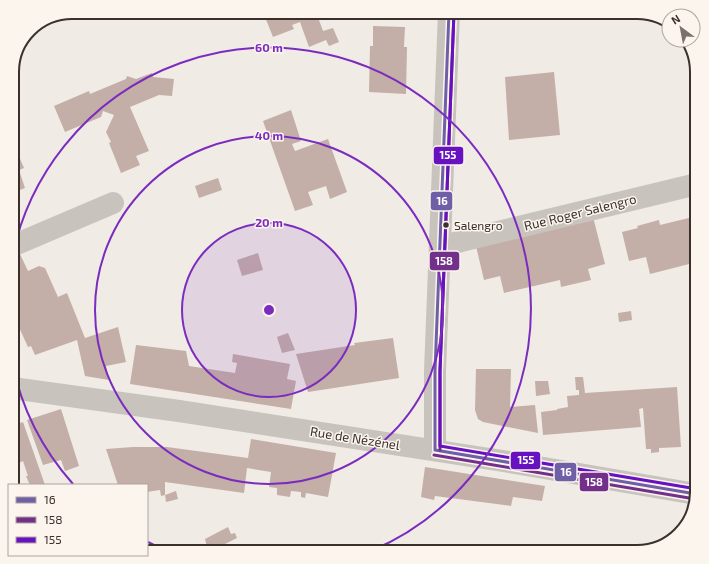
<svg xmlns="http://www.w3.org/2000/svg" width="709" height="564" font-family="'Exo 2',sans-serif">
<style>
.building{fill:#c3afa7}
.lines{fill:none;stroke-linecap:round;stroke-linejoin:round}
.minor{stroke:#c9c3be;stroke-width:22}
.bus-1-casing{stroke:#fbf5ee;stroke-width:6}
.bus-2-casing{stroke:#fbf5ee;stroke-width:6}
.bus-3-casing{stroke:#fbf5ee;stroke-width:6}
.bus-1{stroke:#6e5fa7;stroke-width:3}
.bus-2{stroke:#73308a;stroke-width:3}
.bus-3{stroke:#6711c1;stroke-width:3}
.ring{fill:none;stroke:#7b2cbf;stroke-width:2}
.bus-dot{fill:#3b302b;stroke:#fbf5ee;stroke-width:1.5}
.labels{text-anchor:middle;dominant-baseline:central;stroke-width:3;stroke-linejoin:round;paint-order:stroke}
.bus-label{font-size:12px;fill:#3b302b;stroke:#fbf5ee;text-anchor:start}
.street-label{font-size:13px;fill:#3b302b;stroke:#fbf5ee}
.rim{fill:none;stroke:#3b302b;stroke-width:2}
.centre{fill:#7b2cbf;stroke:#fbf5ee;stroke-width:2}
.ring-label{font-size:12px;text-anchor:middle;font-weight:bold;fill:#7b2cbf;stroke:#fbf5ee;stroke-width:3;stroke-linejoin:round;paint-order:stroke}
.line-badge{stroke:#fbf5ee;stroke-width:1.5}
.badge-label{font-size:11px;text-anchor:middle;font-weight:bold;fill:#fff}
</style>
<rect width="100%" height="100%" fill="#f0ebe5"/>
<path class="building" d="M263,12H316L323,31L333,28L339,42L329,46L326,40L309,47L300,22L292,25L294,29L273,37Z
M373,26L405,27L404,47H407L406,94L369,92L370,46H373Z
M678,40H687L689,43L680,45Z
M554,72L560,135L509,140L505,77Z
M152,73L153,77L174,79L172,96L159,95L130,107L149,151L136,156L140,165L121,173L109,143L111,142L106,132L114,115L103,111L101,117L65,132L54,106L89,91L90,94L126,79L127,76L136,79Z
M291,110L301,141L292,144L295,151L328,139L347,192L330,199L326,186L308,192L313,205L295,211L263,121Z
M17,152L24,168L19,170L25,188L12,193V154Z
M218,178L222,190L199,198L195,186Z
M697,216V262L650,274L646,257L629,261L622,232L638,228L637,226L659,220L660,225Z
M593,217L605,264L588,269L591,280L561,287L560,280L504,293L500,276L484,280L476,246Z
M258,253L263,270L242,276L237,260Z
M20,254L28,271L39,266L45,268L58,297L67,293L85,338L118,327L126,362L106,366L109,380L85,376L77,340L35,355L31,346L28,347L12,312V257Z
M631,311L632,320L619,322L618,313Z
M288,333L295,350L282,353L277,337Z
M393,338L399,378L308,392L296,354L355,345L354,343Z
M136,345L186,351L189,366L235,373L237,363L232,362L233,354L290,364L287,379L296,381L291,409L130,384Z
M476,369H511L510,407L535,405L538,433L483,422L478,419L475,410Z
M575,377H583L585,393L677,387L681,447L659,448V452L651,453V449H646L643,408L639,409L641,427L543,435L541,412L557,410V409L568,407L567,396L579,395V390H576Z
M535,381H548L550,394L536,396Z
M61,409L79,466L65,471L61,460L43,465L27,420Z
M23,422L45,485H30L26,476H28L23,461L12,466V426Z
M251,439L336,453L328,497L306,493L305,498L301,497V492L291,491L290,497L277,495V488L269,487L271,472L247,468L244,493L165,482V495L176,491L178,499L166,502L165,495L161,496L160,490L147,492V485H118L106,449L133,447H167L248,458Z
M425,467L545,486L542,501L513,497L511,506L435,496L434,500L421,497Z
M228,527L231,534L235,533L237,538L209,552H204L203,549L207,547L205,539Z"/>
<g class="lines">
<path class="minor" d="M12,246L113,203
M440,248L461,241L697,184
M12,388L179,411L503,461L696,494
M435,450V371L449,12"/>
<g class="bus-1-casing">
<path id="bus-1" d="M435,450V371L449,12
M435,450L696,494"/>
</g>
<g class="bus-2-casing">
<path id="bus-2" d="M440,450V371L454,12
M434,455L695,499"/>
</g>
<g class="bus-3-casing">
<path id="bus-3" d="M454,12L440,371V446L697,489"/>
</g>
<use href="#bus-1" class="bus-1"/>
<use href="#bus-2" class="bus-2"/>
<use href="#bus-3" class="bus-3"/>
</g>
<circle cx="269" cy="310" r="87" fill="#7b2cbf" fill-opacity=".12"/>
<g class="ring">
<circle cx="269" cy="310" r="87"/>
<circle cx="269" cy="310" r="174"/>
<path d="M167 551A262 262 0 0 1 148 542M73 484A262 262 0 0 1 12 362M12 258A262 262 0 1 1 371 551"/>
</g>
<circle class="bus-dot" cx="446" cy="225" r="3.5"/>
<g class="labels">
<g class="bus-label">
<text x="454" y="225">Salengro</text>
</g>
<g class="street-label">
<text transform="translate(580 212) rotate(-14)">Rue Roger Salengro</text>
<text transform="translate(355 438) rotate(9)">Rue de Nézénel</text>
</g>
</g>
<path d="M0 0H709V564H0ZM72 19H637A53 53 0 0 1 690 72V492A53 53 0 0 1 637 545H72A53 53 0 0 1 19 492V72A53 53 0 0 1 72 19Z" fill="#fbf5ee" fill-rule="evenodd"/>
<path class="rim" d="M72 19H637A53 53 0 0 1 690 72V492A53 53 0 0 1 637 545H72A53 53 0 0 1 19 492V72A53 53 0 0 1 72 19Z"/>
<circle cx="269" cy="310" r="6" class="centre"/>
<g class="ring-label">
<text x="269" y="52">60 m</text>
<text x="269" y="140">40 m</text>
<text x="269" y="227">20 m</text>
</g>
<g class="line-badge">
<rect x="433" y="146" width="31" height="19" rx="4" fill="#6711c1"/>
<rect x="430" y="191" width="23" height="20" rx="4" fill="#6e5fa7"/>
<rect x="429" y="251" width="31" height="20" rx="4" fill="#73308a"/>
<rect x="510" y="451" width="31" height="19" rx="4" fill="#6711c1"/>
<rect x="554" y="462" width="23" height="20" rx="4" fill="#6e5fa7"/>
<rect x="579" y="472" width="30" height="20" rx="4" fill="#73308a"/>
</g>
<g class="badge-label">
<text x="448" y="159">155</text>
<text x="442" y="205">16</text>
<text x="444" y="265">158</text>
<text x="526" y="464">155</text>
<text x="566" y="476">16</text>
<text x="594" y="486">158</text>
</g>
<rect x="8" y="484" width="140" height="72" fill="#fbf5ee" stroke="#aea6a0"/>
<rect x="16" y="497" width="20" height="6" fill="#6e5fa7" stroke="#aea6a0"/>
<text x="44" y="504" font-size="12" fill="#3b302b">16</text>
<rect x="16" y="517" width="20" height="6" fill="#73308a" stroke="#aea6a0"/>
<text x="44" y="524" font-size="12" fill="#3b302b">158</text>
<rect x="16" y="537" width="20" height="6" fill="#6711c1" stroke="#aea6a0"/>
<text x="44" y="544" font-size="12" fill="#3b302b">155</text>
<g transform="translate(681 28) rotate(328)"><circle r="19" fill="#fbf5ee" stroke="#aea6a0"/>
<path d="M0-3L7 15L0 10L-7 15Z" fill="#7a716c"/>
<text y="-6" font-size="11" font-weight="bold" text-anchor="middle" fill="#3b302b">N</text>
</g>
</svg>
